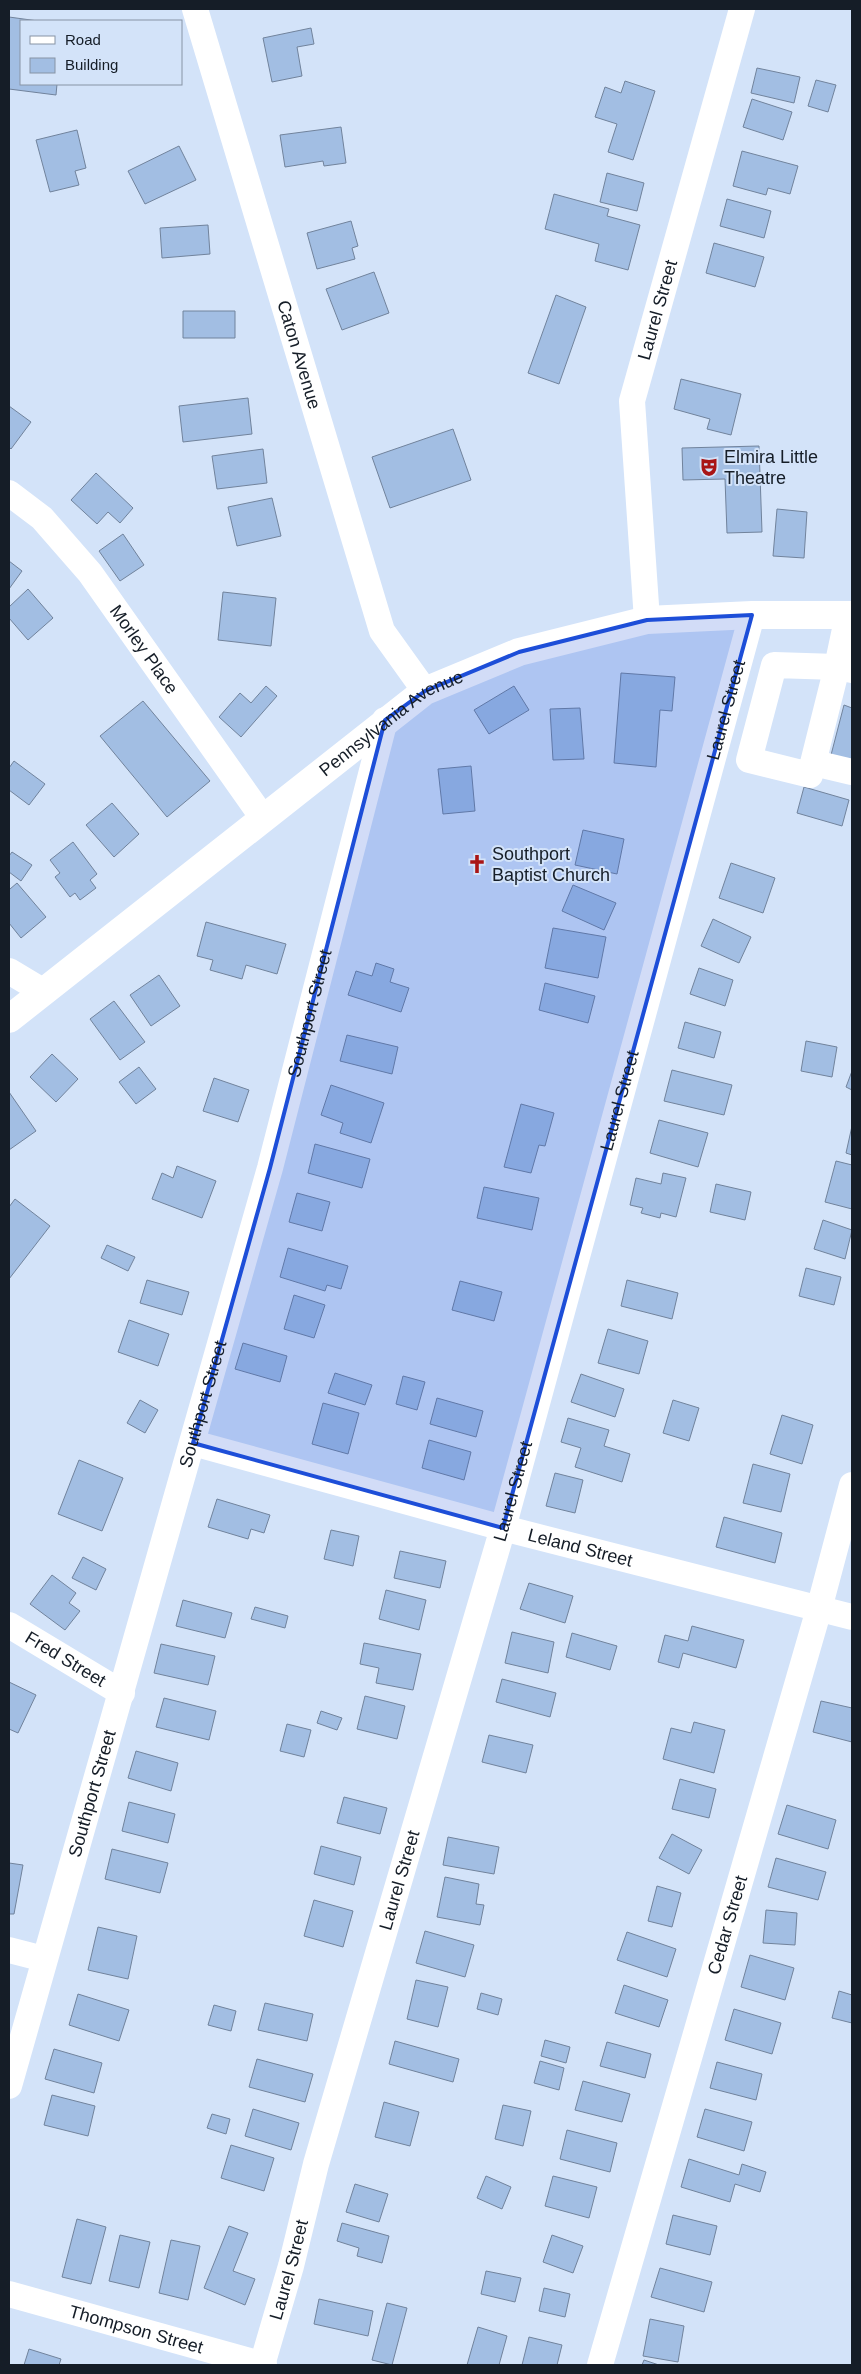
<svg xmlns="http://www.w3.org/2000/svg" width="861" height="2374" font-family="Arial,sans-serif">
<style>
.building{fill:#a2bee3;stroke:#71839c}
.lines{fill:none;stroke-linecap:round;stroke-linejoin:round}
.minor{stroke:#fff;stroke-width:26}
.major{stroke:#fff;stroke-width:28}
.marked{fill:#1d4ed8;fill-opacity:0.2;stroke:#1d4ed8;stroke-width:4;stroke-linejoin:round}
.labels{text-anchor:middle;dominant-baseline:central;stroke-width:4;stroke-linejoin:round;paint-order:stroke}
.street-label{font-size:18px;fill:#151d27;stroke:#d3e3f9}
.poi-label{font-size:18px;fill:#151d27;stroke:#d3e3f9;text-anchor:start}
</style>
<rect width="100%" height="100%" fill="#d3e3f9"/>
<path class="building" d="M9,17L38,21H21V84H57L56,95L9,89Z
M311,28L314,44L297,47L302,76L272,82L263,38Z
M757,68L800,77L794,103L751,93Z
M816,80L836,85L828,112L808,106Z
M625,81L655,91L633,160L608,152L617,124L595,117L605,87L621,93Z
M752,99L792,112L783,140L743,127Z
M341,127L346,163L324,166L323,161L285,167L280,135Z
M77,130L86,168L75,171L79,185L50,192L36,140Z
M179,146L196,180L145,204L128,171Z
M742,151L798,166L790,194L768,188L766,195L733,186Z
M607,173L644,183L637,211L600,202Z
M554,194L609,209L607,216L640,225L628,270L595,261L599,244L545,229Z
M727,199L771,211L764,238L720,226Z
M351,221L358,246L352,248L355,259L317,269L307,233Z
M208,225L210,254L162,258L160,228Z
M714,243L764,257L755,287L706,273Z
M374,272L389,313L342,330L326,289Z
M556,295L586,307L559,384L528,373Z
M183,311H235V338H183Z
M681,379L741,394L731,435L707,429L710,419L674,409Z
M248,398L252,434L183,442L179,406Z
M9,406L31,422L11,449L9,447Z
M453,429L471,480L390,508L372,457Z
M759,446L762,532L727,533L725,479L683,480L682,448Z
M263,449L267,483L217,489L212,456Z
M96,473L133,508L120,523L108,512L97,524L71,500Z
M272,498L281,536L237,546L228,507Z
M777,509L807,512L804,558L773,556Z
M123,534L144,565L120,581L99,551Z
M9,561L22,571L9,589Z
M28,589L53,618L28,640L9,618V607Z
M223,592L276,598L271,646L218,640Z
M621,673L675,677L672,711L660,710L656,767L614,763Z
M266,686L277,696L241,737L219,717L240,693L251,703Z
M514,686L529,710L489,734L474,710Z
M143,701L210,781L167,817L100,736Z
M844,705L852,708V761L831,755Z
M580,708L584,759L553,760L550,709Z
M14,761L45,784L29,805L9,790V768Z
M471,766L475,811L443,814L438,769Z
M804,787L849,800L842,826L797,813Z
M112,803L139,834L114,857L86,825Z
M583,830L624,839L617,874L575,865Z
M73,842L97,874L90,880L96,888L80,900L75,893L70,897L55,877L60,873L50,860Z
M12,852L32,865L21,881L9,872V856Z
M731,863L775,878L763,913L719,898Z
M17,883L46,917L21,938L9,923V887L10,889Z
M573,885L616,903L604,930L562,911Z
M713,919L751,937L739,963L701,946Z
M206,922L286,944L277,974L246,965L242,979L210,970L213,960L197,956Z
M553,928L606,937L598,978L545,968Z
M376,963L394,969L390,982L409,988L401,1012L348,995L356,971L372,976Z
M699,968L733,980L725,1006L690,994Z
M159,975L180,1006L151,1026L130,995Z
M545,983L595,996L588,1023L539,1010Z
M114,1001L145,1042L120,1060L90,1019Z
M685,1022L721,1032L714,1058L678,1048Z
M347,1035L398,1047L392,1074L340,1061Z
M806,1041L837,1047L832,1077L801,1071Z
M52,1054L78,1079L56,1102L30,1077Z
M139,1067L156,1089L136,1104L119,1082Z
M672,1070L732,1085L724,1115L664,1101Z
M852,1071V1090L846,1087Z
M214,1078L249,1090L238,1122L203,1111Z
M331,1085L384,1103L371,1143L340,1133L343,1123L321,1115Z
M9,1092L36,1131L9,1150Z
M521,1104L554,1113L545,1146L539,1145L531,1173L504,1167Z
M659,1120L708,1133L698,1167L650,1153Z
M852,1126V1155L846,1153Z
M315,1144L370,1159L362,1188L308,1173Z
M836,1161L852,1165V1209L825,1202Z
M177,1166L216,1181L202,1218L152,1199L162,1173L173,1178Z
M663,1173L686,1178L676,1217L661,1213L660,1218L641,1213L643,1208L630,1205L636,1178L661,1184Z
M716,1184L751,1192L745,1220L710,1212Z
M484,1187L539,1198L532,1230L477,1218Z
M297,1193L330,1202L322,1231L289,1222Z
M15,1199L50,1226L9,1279V1207Z
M823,1220L852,1230L845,1259L814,1249Z
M107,1245L135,1257L128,1271L101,1258Z
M288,1248L348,1266L341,1289L327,1285L325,1291L280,1277Z
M806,1268L841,1277L834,1305L799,1296Z
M147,1280L189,1292L182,1315L140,1303Z
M627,1280L678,1293L672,1319L621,1306Z
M460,1281L502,1292L494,1321L452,1310Z
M294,1295L325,1305L314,1338L284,1329Z
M129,1320L169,1334L158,1366L118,1352Z
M608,1329L648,1341L639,1374L598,1363Z
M243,1343L287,1356L280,1382L235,1369Z
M335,1373L372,1385L365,1405L328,1393Z
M581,1374L624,1389L615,1417L571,1402Z
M403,1376L425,1382L417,1410L396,1404Z
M437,1398L483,1411L476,1437L430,1424Z
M140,1400L158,1410L145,1433L127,1423Z
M673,1400L699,1408L689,1441L663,1433Z
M323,1403L359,1413L348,1454L312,1444Z
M782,1415L813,1425L802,1464L770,1454Z
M568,1418L609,1430L604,1446L630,1454L622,1482L575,1467L581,1448L561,1442Z
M429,1440L471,1452L464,1480L422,1468Z
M79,1460L123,1478L102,1531L58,1514Z
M753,1464L790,1474L781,1512L743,1503Z
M555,1473L583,1480L575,1513L546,1506Z
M217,1499L270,1515L264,1533L251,1529L248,1539L208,1527Z
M724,1517L782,1533L775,1563L716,1547Z
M331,1530L359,1536L353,1566L324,1559Z
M400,1551L446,1561L440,1588L394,1578Z
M83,1557L106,1569L96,1590L72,1578Z
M52,1575L76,1593L69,1603L80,1611L65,1630L30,1604Z
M529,1583L573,1596L565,1623L520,1609Z
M386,1590L426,1600L419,1630L379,1619Z
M183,1600L232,1613L225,1638L176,1626Z
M255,1607L288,1616L285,1628L251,1619Z
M692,1626L744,1640L736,1668L683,1653L679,1668L658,1662L665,1635L688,1641Z
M512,1632L554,1642L548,1673L505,1663Z
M572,1633L617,1646L610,1670L566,1657Z
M364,1643L421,1654L413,1690L376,1683L379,1668L360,1664Z
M161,1644L215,1656L208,1685L154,1673Z
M502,1679L556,1693L550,1717L496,1702Z
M9,1682L36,1695L18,1733L9,1729Z
M365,1696L405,1706L397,1739L357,1729Z
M164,1698L216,1711L209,1740L156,1727Z
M821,1701L852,1708V1742L813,1732Z
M321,1711L342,1718L337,1730L317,1723Z
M694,1722L725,1730L714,1773L663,1759L671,1728L691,1733Z
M287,1724L311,1730L304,1757L280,1751Z
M489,1735L533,1745L526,1773L482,1762Z
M136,1751L178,1763L171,1791L128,1778Z
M680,1779L716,1789L709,1818L672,1809Z
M344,1797L387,1808L380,1834L337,1823Z
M129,1802L175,1814L168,1843L122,1831Z
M787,1805L836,1820L828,1849L778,1834Z
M672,1834L702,1850L689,1874L659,1858Z
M448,1837L499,1847L494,1874L443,1865Z
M321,1846L361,1857L354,1885L314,1874Z
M112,1849L168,1863L160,1893L105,1879Z
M776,1858L826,1872L818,1900L768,1887Z
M9,1863L23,1865L14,1914H9Z
M445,1877L479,1884L476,1904L484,1905L480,1925L437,1917Z
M657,1886L681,1893L672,1927L648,1921Z
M314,1900L353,1911L343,1947L304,1936Z
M766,1910L797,1913L795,1945L763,1943Z
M98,1927L137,1936L128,1979L88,1970Z
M425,1931L474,1945L465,1977L416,1963Z
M627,1932L676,1949L667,1977L617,1960Z
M750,1955L794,1968L785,2000L741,1987Z
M416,1980L448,1987L438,2027L407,2019Z
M624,1985L668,2000L659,2027L615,2013Z
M839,1991L852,1995V2023L832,2018Z
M481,1993L502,1999L498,2015L477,2009Z
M78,1994L129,2010L119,2041L69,2025Z
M265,2003L313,2014L307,2041L258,2030Z
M214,2005L236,2011L231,2031L208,2025Z
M734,2009L781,2023L772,2054L725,2040Z
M545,2040L570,2047L566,2063L541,2056Z
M395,2041L459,2059L453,2082L389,2064Z
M607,2042L651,2054L645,2078L600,2066Z
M54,2049L102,2063L94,2093L45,2079Z
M257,2059L313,2074L305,2102L249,2087Z
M540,2061L564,2068L559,2090L534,2083Z
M717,2062L762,2074L756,2100L710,2088Z
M583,2081L630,2094L622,2122L575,2110Z
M52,2095L95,2106L88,2136L44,2125Z
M384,2102L419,2112L410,2146L375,2137Z
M503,2105L531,2111L523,2146L495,2139Z
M253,2109L299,2123L291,2150L245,2136Z
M705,2109L752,2122L744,2151L697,2137Z
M212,2114L230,2119L226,2134L207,2128Z
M567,2130L617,2143L610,2172L560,2159Z
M231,2145L274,2158L264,2191L221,2178Z
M689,2159L739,2175L742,2164L766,2172L760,2192L735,2184L730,2202L681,2187Z
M486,2176L511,2187L502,2209L477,2198Z
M553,2176L597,2187L589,2218L545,2206Z
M355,2184L388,2194L379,2222L346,2212Z
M673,2215L717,2226L710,2255L666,2244Z
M77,2219L106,2227L91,2284L62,2277Z
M342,2223L389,2236L382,2263L357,2256L359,2248L337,2241Z
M229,2226L248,2233L233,2271L255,2279L245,2305L204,2288Z
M120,2235L150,2242L139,2288L109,2281Z
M552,2235L583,2246L573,2273L543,2262Z
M171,2240L200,2246L188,2300L159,2293Z
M660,2268L712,2282L704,2312L651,2297Z
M486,2271L521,2278L515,2302L481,2294Z
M544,2288L570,2294L565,2317L539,2311Z
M319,2299L373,2311L368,2336L314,2324Z
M387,2303L407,2308L392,2365L372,2360Z
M650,2319L684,2326L678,2362L643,2356Z
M478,2327L507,2336L499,2365H467Z
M529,2337L562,2345L557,2365H522Z
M29,2349L61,2359L59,2365H24Z
M644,2360L659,2365H642Z"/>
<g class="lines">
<g class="minor">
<path id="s1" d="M195,9L382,631L425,691"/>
<path id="s2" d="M9,493L42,518L90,573L263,818"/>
<path d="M848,615L837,667L852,670"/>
<path id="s3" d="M647,620L632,401L742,9"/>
<path d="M774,665L837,667L810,775L749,760Z"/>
<path d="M814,763L852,772"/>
<path d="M9,971L44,992"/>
<path id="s4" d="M193,1443L503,1528L852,1617"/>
<path id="s5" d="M9,1625L122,1693"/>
<path d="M9,1950L44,1959"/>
<path id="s6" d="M9,2086L270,1168L385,720"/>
<path id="s7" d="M9,2294L264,2365"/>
<path id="s8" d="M262,2365L291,2266L316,2164L503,1528L752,615"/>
<path id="s9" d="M600,2365L819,1609L852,1485"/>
</g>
<path class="major" id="s10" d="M9,1019L425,691L519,652L647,620L752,615H852"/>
</g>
<path class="marked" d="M752,615L503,1528L193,1443L270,1168L385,720L425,691L519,652L647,620Z"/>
<defs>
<g id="theatre-bare" transform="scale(1.5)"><path d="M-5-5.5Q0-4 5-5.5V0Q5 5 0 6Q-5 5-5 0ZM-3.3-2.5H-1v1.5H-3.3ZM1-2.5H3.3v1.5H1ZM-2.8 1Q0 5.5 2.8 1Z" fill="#a91516" stroke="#d3e3f9" stroke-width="2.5" paint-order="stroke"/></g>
<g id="church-bare" transform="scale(1.5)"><path d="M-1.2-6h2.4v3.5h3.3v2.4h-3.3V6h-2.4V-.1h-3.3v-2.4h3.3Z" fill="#a91516" stroke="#d3e3f9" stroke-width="2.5" paint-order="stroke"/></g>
</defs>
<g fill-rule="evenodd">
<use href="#theatre-bare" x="709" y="467"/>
<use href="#church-bare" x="477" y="864"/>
</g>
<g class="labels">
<g class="street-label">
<text stroke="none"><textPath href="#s3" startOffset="314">Laurel Street</textPath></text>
<text stroke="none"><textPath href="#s1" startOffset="361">Caton Avenue</textPath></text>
<text stroke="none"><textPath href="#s2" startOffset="208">Morley Place</textPath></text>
<text stroke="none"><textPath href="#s8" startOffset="1719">Laurel Street</textPath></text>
<text stroke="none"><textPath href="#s10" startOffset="484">Pennsylvania Avenue</textPath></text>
<text stroke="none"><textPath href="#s6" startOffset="1114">Southport Street</textPath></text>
<text stroke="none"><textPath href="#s8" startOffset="1314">Laurel Street</textPath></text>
<text stroke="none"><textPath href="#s6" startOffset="709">Southport Street</textPath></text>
<text stroke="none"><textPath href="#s8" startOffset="909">Laurel Street</textPath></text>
<text stroke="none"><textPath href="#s4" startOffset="401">Leland Street</textPath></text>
<text stroke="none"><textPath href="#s5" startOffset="66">Fred Street</textPath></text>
<text stroke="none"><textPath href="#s6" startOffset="304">Southport Street</textPath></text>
<text stroke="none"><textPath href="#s8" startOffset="504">Laurel Street</textPath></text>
<text stroke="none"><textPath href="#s9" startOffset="458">Cedar Street</textPath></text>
<text stroke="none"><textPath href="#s8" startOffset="99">Laurel Street</textPath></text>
<text stroke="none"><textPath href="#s7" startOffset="132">Thompson Street</textPath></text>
</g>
<g class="poi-label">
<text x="724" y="457">Elmira Little<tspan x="724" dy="21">Theatre</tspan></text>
<text x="492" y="854">Southport<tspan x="492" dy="21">Baptist Church</tspan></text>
</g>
</g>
<rect width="861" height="2374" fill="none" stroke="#151d27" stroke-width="20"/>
<rect x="20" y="20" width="162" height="65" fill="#d3e3f9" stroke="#8794a5"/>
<rect x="30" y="36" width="25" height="8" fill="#ffffff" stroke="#8794a5"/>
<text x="65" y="45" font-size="15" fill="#151d27">Road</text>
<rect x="30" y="58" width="25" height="15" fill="#a2bee3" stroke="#8794a5"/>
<text x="65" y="70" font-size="15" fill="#151d27">Building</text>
</svg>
